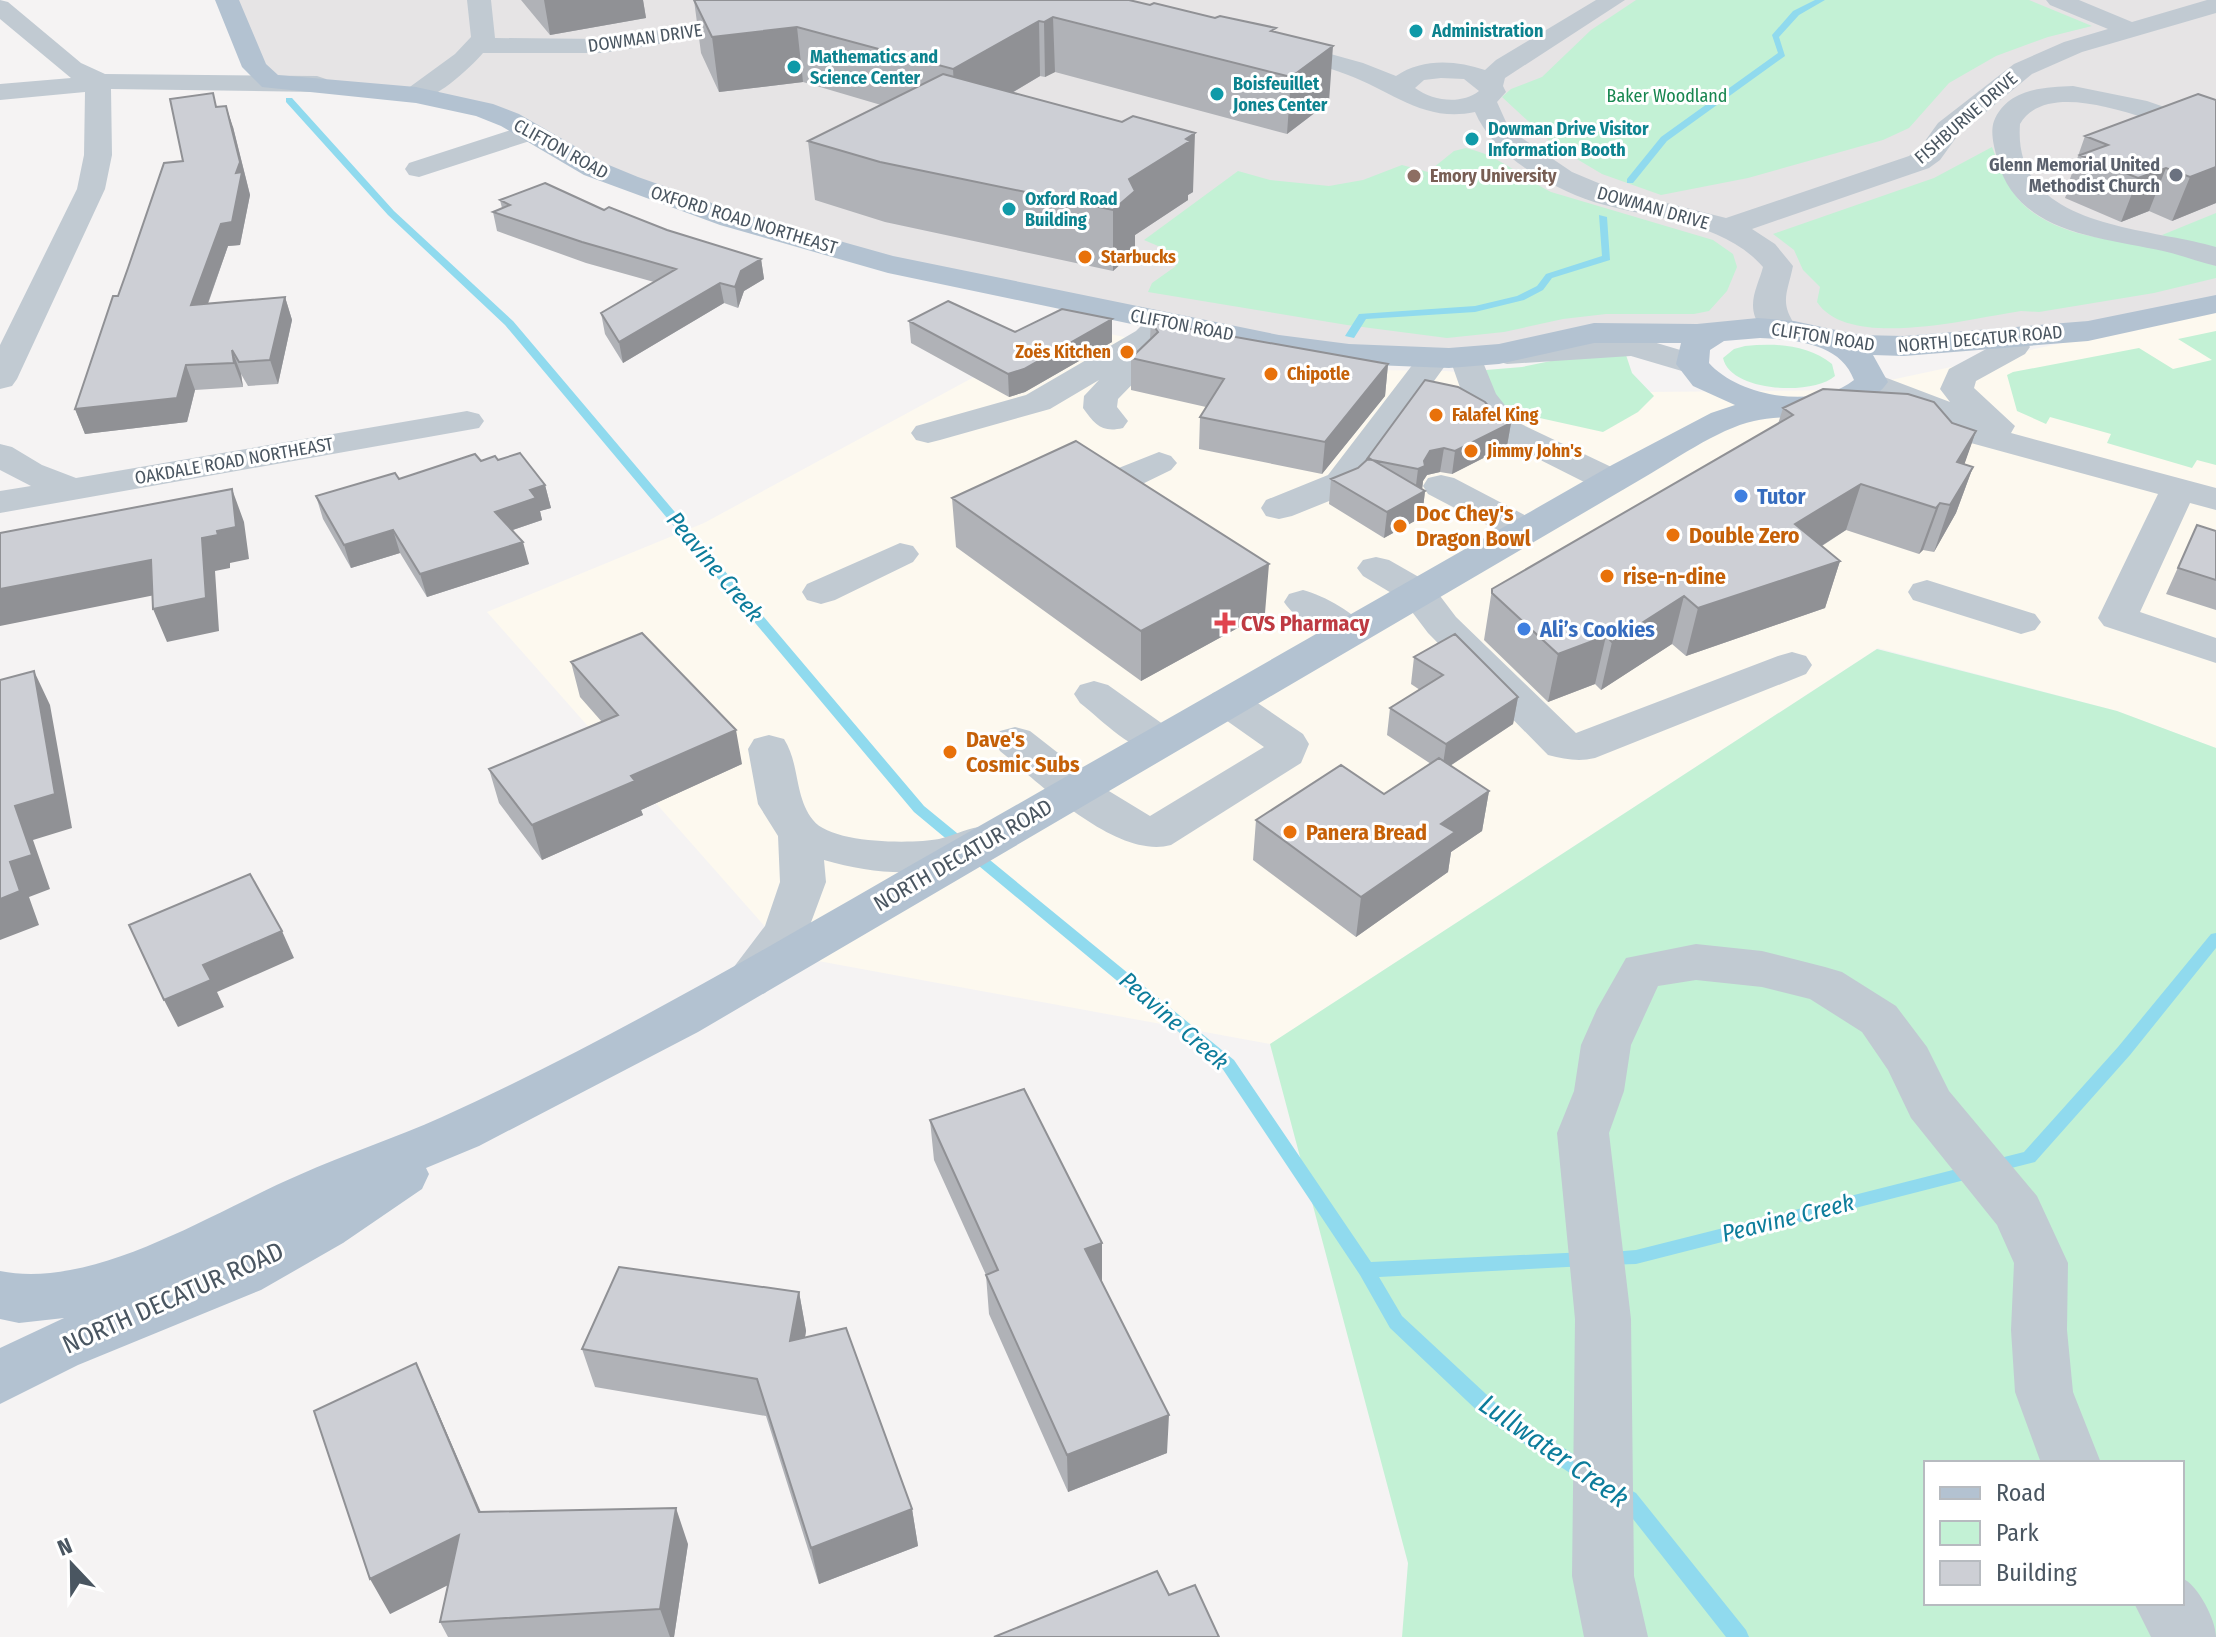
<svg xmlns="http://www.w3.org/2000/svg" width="2216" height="1637" font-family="'Fira Sans Condensed',sans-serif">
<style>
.commercial{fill:#fdf9ef}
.education{fill:#e6e4e5}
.green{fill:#c3f1d5;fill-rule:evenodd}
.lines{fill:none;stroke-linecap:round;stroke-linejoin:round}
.stream{fill:#90daee;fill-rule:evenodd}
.minor{fill:#c1cad2;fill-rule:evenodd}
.major{fill:#b3c2d1;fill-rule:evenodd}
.wall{fill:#b0b2b7}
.shaded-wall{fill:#909195}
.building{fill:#cdcfd5;stroke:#909195;stroke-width:2}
.culture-dot{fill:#0f9aa8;stroke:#fff;stroke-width:3}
.worship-dot{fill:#6b7280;stroke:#fff;stroke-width:3}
.education-dot{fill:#8d6e63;stroke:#fff;stroke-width:3}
.food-dot{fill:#e8710a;stroke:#fff;stroke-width:3}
.shop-dot{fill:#3f7fe0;stroke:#fff;stroke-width:3}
.health-dot{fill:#e0444e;stroke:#fff;stroke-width:3}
.labels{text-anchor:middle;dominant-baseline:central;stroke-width:6;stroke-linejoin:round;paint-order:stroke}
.far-culture-label{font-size:18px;font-weight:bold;fill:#0d838f;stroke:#fff;text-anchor:start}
.far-street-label{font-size:18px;fill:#4a5661;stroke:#fff}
.far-park-label{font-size:18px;fill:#17864f;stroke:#fff}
.far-worship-label{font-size:18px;font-weight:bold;fill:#5b616d;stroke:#fff;text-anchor:end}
.far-education-label{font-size:18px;font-weight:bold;fill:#785e54;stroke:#fff;text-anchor:start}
.far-food-label{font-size:18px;font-weight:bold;fill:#c56008;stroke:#fff;text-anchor:start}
.shop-label{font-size:22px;font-weight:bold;fill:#366cbe;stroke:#fff;text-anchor:start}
.food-label{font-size:22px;font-weight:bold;fill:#c56008;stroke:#fff;text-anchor:start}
.health-label{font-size:22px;font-weight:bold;fill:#be3a42;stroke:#fff;text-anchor:start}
.street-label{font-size:22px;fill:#4a5661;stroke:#fff}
.water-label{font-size:24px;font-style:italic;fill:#0c7c9b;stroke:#fff}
.near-street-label{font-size:26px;fill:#4a5661;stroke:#fff}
.near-water-label{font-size:28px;font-style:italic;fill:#0c7c9b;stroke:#fff}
</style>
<rect width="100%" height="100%" fill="#f5f3f3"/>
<path class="commercial" d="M2216,310V748L2117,711L1878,648L1270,1044L791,956L487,612L704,523L1070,325L1169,347L1374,370L1446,371L1648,392L1844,390Z"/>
<path class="education" d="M227,0H2216V304L1904,346L1811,333L1402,358L1028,295L688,205L484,110L271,82Z"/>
<path class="green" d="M1636,0H2029L2092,26L2048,37L1996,56L1949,83L1909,128L1883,140L1748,178L1661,195L1602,174L1555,146L1502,97L1511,89L1542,77L1591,30Z
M1992,147C2000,168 2009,192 2026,207C2064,240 2122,240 2169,249C2185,253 2201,261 2216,266V278L2154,293L2039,312L2021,311C1972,318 1849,351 1817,302L1820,287L1803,270L1794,250L1773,234L1934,178Z
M1466,148C1501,156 1520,177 1551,192L1713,240L1733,254L1737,267L1727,291L1709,311L1694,314H1606L1563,319L1504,332L1447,338L1347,325L1148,292L1152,283L1176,266L1165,249L1144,240L1238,171L1270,180L1329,186L1363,180L1402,165L1428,172L1454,151Z
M2216,213V254L2162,235Z
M2216,331V465L2197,460L2192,468L2107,443L2111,434L2050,417L2046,424L2017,411L2007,375L2013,372L2139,348L2173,369L2212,360L2178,339Z
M1745,346C1775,343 1807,344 1832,364L1835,376C1813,396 1730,392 1723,358L1734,349Z
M1580,355H1626L1632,373L1654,396L1638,412L1603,432L1459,400L1462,372L1522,367Z
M1877,649L2117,711L2216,748V1637H1402L1408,1563L1270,1044ZM1926,1463H2182V1603H1926Z"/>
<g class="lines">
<path class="stream" d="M1815,0H1825L1799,15L1779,37L1785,56L1667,141L1633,183H1627V179L1661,137L1778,53L1772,35L1793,11Z
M286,98H292L394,211L513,321L924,806L1234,1060L1371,1262L1586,1252L1592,1254L1595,1259L1592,1264L1586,1266L1379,1277L1402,1316L1500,1407L1595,1468L1598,1474L1595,1480L1588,1483L1581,1480L1486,1419L1390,1328L1360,1275L1222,1068L914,812L505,325L388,215L286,102Z
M1599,215L1607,217L1610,260L1552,278L1543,290L1524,300L1475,312L1366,319L1354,338L1345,336L1359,314L1475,306L1517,296L1537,286L1546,274L1602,256Z
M2216,933V948L2130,1055L2035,1162L1636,1264L1606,1265L1600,1263L1597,1258L1600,1253L1636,1250L2024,1152L2118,1047L2211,934Z
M1619,1484L1636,1493L1746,1630L1749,1637H1726L1622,1505L1612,1499L1609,1493L1612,1487Z"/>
<path class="minor" d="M0,0L8,2L81,63L105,74L317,76L326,79L330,84L326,89L317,92L111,89L112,155L105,189L17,379L12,386L0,389V345L77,189L84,155L85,92L0,100V84L71,78L0,19Z
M467,0H491L495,38L603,39L758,14L767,16L770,21L767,26L758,28L603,53H483C468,70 430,106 407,101L403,95L407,89L455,54L471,37Z
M1596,0H1625L1505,78L1503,86L1506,92L1497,102L1506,122L1519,136L1572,172L1615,190L1726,218L1909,156L1920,148L1938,123L2014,64L2064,42L2108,29L2050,5L2046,0H2079L2132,22L2207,0H2216V13L2082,52L2032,74L1958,135L1940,160L1929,168L1752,229L1775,244L1793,266C1787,295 1779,302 1797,328L1792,335C1772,340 1753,327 1753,305C1753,292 1760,279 1763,267C1722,220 1650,219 1594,202C1567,193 1541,180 1518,163C1500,149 1484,133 1475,112C1424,123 1392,91 1348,75C1321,64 1292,58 1264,50L1261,45L1264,40L1273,38L1363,63L1396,76C1422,58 1456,60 1485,70L1496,60ZM1441,78L1464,79L1479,91C1461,105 1433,101 1415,88L1424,80Z
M2073,86L2147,101L2216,125V142C2170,131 2052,70 2020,124C2012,229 2145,226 2216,247V266C2198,262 2181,255 2163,251C2101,237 2015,234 1997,158C1994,147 1990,132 1994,121C2007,89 2043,87 2073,86Z
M529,124L539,126L543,132L539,138L419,177L409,175L405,169L409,163Z
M1163,312L1174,315L1179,322L1158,345L1145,353L1155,361L1118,399L1117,407L1128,421L1123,428C1102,433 1095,425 1083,408L1084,396L1099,380L1050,409L940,440L928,443L916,440L911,433L916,426L1026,395L1136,331L1152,315Z
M1633,336L1704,357L1708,364L1704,371L1692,374L1631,356L1507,364L1496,361L1491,354L1496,347L1507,344Z
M2014,337L2025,340L2030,347L2025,354L1976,381L1974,388L2015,426L2011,433L2216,488V510L2190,503L2140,612L2216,638V663L2104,626L2098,618L2158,494L1905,425L1900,418L1910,410L1859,389L1854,382L1859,375L1871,372L1950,402L1940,389L1949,369L2003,340Z
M1466,347L1478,350L1496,394L1519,423L1624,473L1629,481L1624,489L1611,492L1598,489L1495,437L1463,396L1450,359L1354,491L1292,516L1279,519L1266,516L1261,508L1266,500L1328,475L1423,351L1435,348L1447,351L1450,356L1454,350Z
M467,411L479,414L484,421L479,428L0,513V491L31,486L0,470V444L12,447L42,465L76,478Z
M1159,452L1171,456L1177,463L1171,470L1132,489L1119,492L1106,489L1101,481L1106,473Z
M1441,475L1454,478L1538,522L1543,530L1538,538L1525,541L1512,538L1428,494L1423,486L1428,478Z
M900,543L913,546L919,554L913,562L835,600L821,604L807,600L802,592L807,584Z
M1376,557L1389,560L1431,584L1456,617L1576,733L1778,656L1792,652L1806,656L1812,665L1806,674L1595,758C1578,762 1565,759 1548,755L1428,633L1403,600L1363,576L1357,568L1363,560Z
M1927,580L2035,614L2041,622L2035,630L2021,634L1913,600L1908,592L1913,584Z
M1303,590C1325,596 1356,613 1369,632L1363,641C1336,647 1299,624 1284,602L1289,594Z
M1094,681L1108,685L1174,732L1180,742L1174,752C1139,761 1106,723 1080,703L1074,694L1080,685Z
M1228,689L1243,693L1303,734L1309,744L1301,763L1171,845C1117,860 1039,783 1000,751L994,741L1000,731L1015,727L1030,731L1099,785L1150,816L1264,747L1213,711L1207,702L1213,693Z
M769,735L784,739C800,764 794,796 813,820C831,844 912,844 939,839C962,834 975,822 999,829L1005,840C996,855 981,859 964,864C916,877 872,874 824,860L826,882L803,944L765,993L748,998L731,993L724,980L765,926L780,882L778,836L758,804L748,749L754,739Z
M1696,944L1762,951L1825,967L1842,972L1896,1006L1927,1047L1949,1091L2037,1196L2068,1263L2067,1330L2073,1392L2101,1463H2041L2015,1392L2011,1330L2014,1263L1997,1225L1911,1118L1888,1070L1862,1032L1810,999L1762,987L1696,980L1658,986L1631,1045L1624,1091L1609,1133L1631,1319L1634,1576L1648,1637H1584L1572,1576L1575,1319L1557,1133L1574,1091L1581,1045L1597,1009L1626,958Z
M2182,1578C2198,1585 2216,1620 2216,1637H2151L2134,1603H2182Z"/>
<path class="major" d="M215,0H239L266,64L278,75L416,87L493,104L519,114L604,163L638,177L740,213L893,256L1279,335L1349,344L1449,348L1499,344L1594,323L1697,324L1758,318L1794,321L1859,335L1904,336L2088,321L2216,295V313L2088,341L1904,356L1873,355L1888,382C1859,423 1797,412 1754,421C1717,429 1672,462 1638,481L698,1032L479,1146L426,1168L429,1174L422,1189L343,1243L261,1290L78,1365L0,1404V1348L64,1318L19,1323L0,1319V1271C95,1290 214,1211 299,1175C346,1154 395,1138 442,1117C614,1039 776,942 939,849C1164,721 1388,593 1612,465L1711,413L1735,405L1693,386L1676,364L1681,343H1594L1499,364L1449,368L1349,364L1279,355L888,273L720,225L584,175L501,126L476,116L416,103L262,87L242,67ZM1760,338C1794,340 1840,342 1854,380C1817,410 1739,397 1709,363L1710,350L1724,341Z"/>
</g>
<path class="wall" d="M521,0H643L646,18L550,35Z
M694,0L1150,5L1275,32L1329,102L1287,134L1055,72L1045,77L1040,76L1012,93L1193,192L1188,195V200L1135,235V251L1113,271L885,222L815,200L808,141L881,105L803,82L719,92L701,53Z
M2198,94L2216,203L2172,221L2149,211L2121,222L2065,198L2072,179H2070L2085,136Z
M217,107L233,127L250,195L240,245L228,246L208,304L285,297L292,320L278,384L248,386L241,374L243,387L195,390L187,422L85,434L75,409L118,296L183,161Z
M500,200L604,210L761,259L764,279L744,291L738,308L724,303L623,363L605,334L601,313L654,282L586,263L497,231L493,212L502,208Z
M1112,319V342L1025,392L1009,397L911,343L909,321L1015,332Z
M1151,322L1388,364L1385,396L1322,474L1199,449L1200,417L1206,407L1131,390V358L1150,339Z
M1783,408L1952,423L1976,431L1964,464L1973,467L1956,513L1934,552L1923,550L1919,554L1846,530L1822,546L1840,561L1825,608L1686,656L1672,644L1601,690L1595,684L1548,702L1484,640L1492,589L1778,424Z
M1496,415L1511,423L1507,446L1452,474L1440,472L1427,475L1423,481L1422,489L1425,491L1422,517L1384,538L1329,504L1331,479L1358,468L1366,460Z
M498,460L545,485L551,508L540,511L542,520L513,530L529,564L427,597L400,553L351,568L323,519L316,496Z
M952,498L1265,613L1141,681L956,547Z
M2197,525L2216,531V610L2166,594Z
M1414,657L1518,697L1513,724L1450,766L1489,791L1482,831L1451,852L1448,872L1356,937L1253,860L1256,820L1384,794L1431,764L1387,735L1390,708L1420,690L1411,684Z
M571,662L742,764L641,810L643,815L542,860L499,803L489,769L602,722L580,697Z
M930,1120L1102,1282L1167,1453L1068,1492L989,1314L986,1275L934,1160Z
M799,1292L806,1331L805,1337L912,1509L918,1546L819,1584L766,1416L595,1387L582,1349Z
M433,1401L481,1512L688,1544L674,1637H448L440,1622L448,1585L390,1614Z"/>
<path class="shaded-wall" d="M544,0H643L646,18L550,35Z
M1053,17L1055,72L1045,77L1044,22Z
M1039,21L1040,76L956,126L953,69Z
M797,27L803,82L719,92L712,37Z
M1333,46L1329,102L1287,134L1291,77Z
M226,106L233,127L250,195L240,245L228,246L199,328L191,305L236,173Z
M1195,133L1193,192L1188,195V200L1135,235V251L1113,271V210L1129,179Z
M2216,167V203L2172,221L2190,177Z
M2166,168L2149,211L2121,222L2138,178Z
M761,259L764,279L744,291L738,308L735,287L741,271Z
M720,283L724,303L623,363L619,342Z
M285,297L292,320L278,384L270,360Z
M1112,319V342L1025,392L1009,397L1008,374Z
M232,350L241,374L243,387L234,363Z
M1388,364L1385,396L1322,474L1325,442Z
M186,365L195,390L187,422L85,434L75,409Z
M1511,423L1507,446L1452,474L1455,451Z
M1976,431L1960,477L1957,462Z
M1444,448L1440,472L1427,475L1423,481L1422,490L1415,493L1418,469L1424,461L1430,451Z
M1973,467L1956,513L1934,552L1950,505Z
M1861,484L1846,530L1782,571L1795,524Z
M545,485L551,508L540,511L542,520L501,534L495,512L530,490Z
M232,489L244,522L249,559L230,563V568L215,571L219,631L167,642L153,609L202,538L217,531Z
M1425,491L1422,517L1384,538L1387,512Z
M1940,503L1923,550L1919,554L1936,508Z
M393,530L400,553L351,568L344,545Z
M523,542L529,564L427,597L420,574Z
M151,560L165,593L0,626V589Z
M1840,561L1825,608L1686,656L1698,608Z
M1269,564L1265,613L1141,681V631Z
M1684,596L1672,644L1601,690L1612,642Z
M1606,636L1595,684L1548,702L1558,654Z
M34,671L50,705L72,828L33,840L50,889L29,897L39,925L0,940V899L10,862L15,806Z
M1518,697L1513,724L1442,771L1446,744Z
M736,730L742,764L641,810L643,815L542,860L532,825L631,776Z
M1489,791L1482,831L1451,852L1448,872L1356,937L1361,897L1441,824Z
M282,931L294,958L217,992L224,1007L178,1027L164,1000L203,965Z
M1102,1243V1282L1085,1249Z
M799,1292L806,1331L798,1379L790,1341Z
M416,1363L433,1401L496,1548L479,1512Z
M1169,1415L1167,1453L1068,1492L1067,1455Z
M676,1508L688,1544L674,1637H670L660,1609Z
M912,1509L918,1546L819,1584L811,1548Z
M459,1535L476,1571L390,1614L370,1579Z"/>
<path class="building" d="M694,0H1129L1150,5L1154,3L1215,18L1220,16L1276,28L1271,31L1333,46L1291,77L1053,17L1044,22L1039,21L953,69L797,27L712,37Z
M943,74L1122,122L1133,116L1195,133L1186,139L1190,141L1129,179L1135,191L1113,210L880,162L808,141Z
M213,93L216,107L226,106L240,162L236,173L242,172L232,222L221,224L191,305L285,297L270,360L239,362L232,350L234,363L186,365L177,398L75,409L113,296H118L128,268L164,163L183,161L170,99Z
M2198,94L2216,100V167L2190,177L2166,168L2138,178L2080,155L2108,145L2085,136Z
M545,183L604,210L609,207L667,230L761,259L741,271L735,287L720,283L619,342L601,313L676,269L582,242L493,212L510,205L500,200Z
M948,301L1015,332L1062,309L1112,319L1024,369L1008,374L909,321Z
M1151,322L1388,364L1325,442L1200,417L1224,379L1131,358L1158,332Z
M1425,380L1458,387L1485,402L1496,415L1511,423L1455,451L1444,448L1430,451L1424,461L1425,466L1418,469L1367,459Z
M1823,389L1908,394L1934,402L1952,423L1976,431L1957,462L1973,467L1950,505L1940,503L1936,508L1861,484L1795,524L1840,561L1698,608L1684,596L1612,642L1606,636L1558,654L1492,593V589L1793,415L1783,408Z
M1076,441L1269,564L1141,631L952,498Z
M520,453L545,485L530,490L536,498L495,512L523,542L420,574L393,530L344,545L316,496L395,473L399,479L475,454L481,461L495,456L498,460Z
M1369,458L1425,491L1387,512L1331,479L1358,468Z
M232,489L236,527L217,531L218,535L202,538L206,598L153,609L151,560L0,589V533Z
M2197,525L2216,531V580L2178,568Z
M642,633L736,730L631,776L635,781L532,825L489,769L618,715L571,662Z
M1455,634L1518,697L1446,744L1390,708L1443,675L1414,657Z
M34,671L55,794L15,806L32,855L10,862L20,891L0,899V680Z
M1439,758L1489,791L1441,824L1455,832L1361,897L1256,820L1341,765L1384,794Z
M250,874L282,931L203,965L211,980L164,1000L129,925Z
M1024,1089L1102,1243L1085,1249L1169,1415L1067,1455L986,1275L998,1270L930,1120Z
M619,1267L799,1292L790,1341L846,1328L912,1509L811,1548L757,1379L582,1349Z
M416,1363L479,1512L676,1508L660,1609L440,1622L459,1535L370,1579L314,1411Z
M1157,1571L1169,1595L1195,1585L1219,1637H994Z"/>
<g class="culture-dot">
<circle cx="1416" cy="31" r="8"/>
<circle cx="794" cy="67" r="8"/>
<circle cx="1217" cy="94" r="8"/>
<circle cx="1472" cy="139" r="8"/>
<circle cx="1009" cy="209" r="8"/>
</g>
<circle class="worship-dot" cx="2176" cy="175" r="8"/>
<circle class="education-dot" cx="1414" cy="176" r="8"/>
<g class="food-dot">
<circle cx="1085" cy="257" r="8"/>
<circle cx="1127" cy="352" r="8"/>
<circle cx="1271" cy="374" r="8"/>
<circle cx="1436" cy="415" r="8"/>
<circle cx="1471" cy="451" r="8"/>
<circle cx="1400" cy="526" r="8"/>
<circle cx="1673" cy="535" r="8"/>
<circle cx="1607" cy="576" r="8"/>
<circle cx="950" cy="752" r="8"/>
<circle cx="1290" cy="832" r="8"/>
</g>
<g class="shop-dot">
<circle cx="1741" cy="496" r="8"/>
<circle cx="1524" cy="629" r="8"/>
</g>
<path class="health-dot" d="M1221 611h8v8h8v8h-8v8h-8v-8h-8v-8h8z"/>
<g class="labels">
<g class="far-culture-label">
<text x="1432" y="31">Administration</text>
<text x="810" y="57">Mathematics and<tspan x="810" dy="21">Science Center</tspan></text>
<text x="1233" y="84">Boisfeuillet<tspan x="1233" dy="21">Jones Center</tspan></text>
<text x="1488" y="129">Dowman Drive Visitor<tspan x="1488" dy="21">Information Booth</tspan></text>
<text x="1025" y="199">Oxford Road<tspan x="1025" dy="21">Building</tspan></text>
</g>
<g class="far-street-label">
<text transform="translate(645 38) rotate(-8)">DOWMAN DRIVE</text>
<text transform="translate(1966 118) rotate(-41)">FISHBURNE DRIVE</text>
<text transform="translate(561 149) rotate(29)">CLIFTON ROAD</text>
<text transform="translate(1653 208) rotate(16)">DOWMAN DRIVE</text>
<text transform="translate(744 220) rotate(17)">OXFORD ROAD NORTHEAST</text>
<text transform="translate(1182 325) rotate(11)">CLIFTON ROAD</text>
<text transform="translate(1823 337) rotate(9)">CLIFTON ROAD</text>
<text transform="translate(1980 339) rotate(-5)">NORTH DECATUR ROAD</text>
<text transform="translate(234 461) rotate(-10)">OAKDALE ROAD NORTHEAST</text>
</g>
<g class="far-park-label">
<text x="1667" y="96">Baker Woodland</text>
</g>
<g class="far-worship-label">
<text x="2160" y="165">Glenn Memorial United<tspan x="2160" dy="21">Methodist Church</tspan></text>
</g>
<g class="far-education-label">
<text x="1430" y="176">Emory University</text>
</g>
<g class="far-food-label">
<text x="1101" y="257">Starbucks</text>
<text x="1111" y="352" text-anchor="end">Zoës Kitchen</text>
<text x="1287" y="374">Chipotle</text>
<text x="1452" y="415">Falafel King</text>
<text x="1487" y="451">Jimmy John's</text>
</g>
<g class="shop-label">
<text x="1757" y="496">Tutor</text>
<text x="1540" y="629">Ali’s Cookies</text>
</g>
<g class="food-label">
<text x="1416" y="513">Doc Chey's<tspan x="1416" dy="25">Dragon Bowl</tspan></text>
<text x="1689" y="535">Double Zero</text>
<text x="1623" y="576">rise-n-dine</text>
<text x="966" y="739">Dave's<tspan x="966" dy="25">Cosmic Subs</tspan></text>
<text x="1306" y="832">Panera Bread</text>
</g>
<g class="health-label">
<text x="1241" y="623">CVS Pharmacy</text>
</g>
<g class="street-label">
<text transform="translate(963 855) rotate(-30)">NORTH DECATUR ROAD</text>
</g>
<g class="water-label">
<text transform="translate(715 567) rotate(50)">Peavine Creek</text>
<text transform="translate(1174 1021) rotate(41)">Peavine Creek</text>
<text transform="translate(1788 1218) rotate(-14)">Peavine Creek</text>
</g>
<g class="near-street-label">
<text transform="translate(173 1298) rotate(-24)">NORTH DECATUR ROAD</text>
</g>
<g class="near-water-label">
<text transform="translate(1554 1451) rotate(35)">Lullwater Creek</text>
</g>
</g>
<rect x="1924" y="1461" width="260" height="144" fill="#ffffff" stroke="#b7bbc0" stroke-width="2"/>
<rect x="1940" y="1487" width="40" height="12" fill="#b3c2d1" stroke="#b7bbc0" stroke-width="2"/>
<text x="1996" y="1501" font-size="24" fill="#4a5661">Road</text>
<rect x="1940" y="1521" width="40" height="24" fill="#c3f1d5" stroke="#b7bbc0" stroke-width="2"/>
<text x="1996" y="1541" font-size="24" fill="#4a5661">Park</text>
<rect x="1940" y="1561" width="40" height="24" fill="#cdcfd5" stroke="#b7bbc0" stroke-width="2"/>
<text x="1996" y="1581" font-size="24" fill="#4a5661">Building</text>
<g transform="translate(72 1565) rotate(338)" stroke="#ffffff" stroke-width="6" paint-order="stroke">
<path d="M0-6L14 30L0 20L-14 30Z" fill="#4a5661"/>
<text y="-12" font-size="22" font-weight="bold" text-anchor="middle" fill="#4a5661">N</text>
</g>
</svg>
